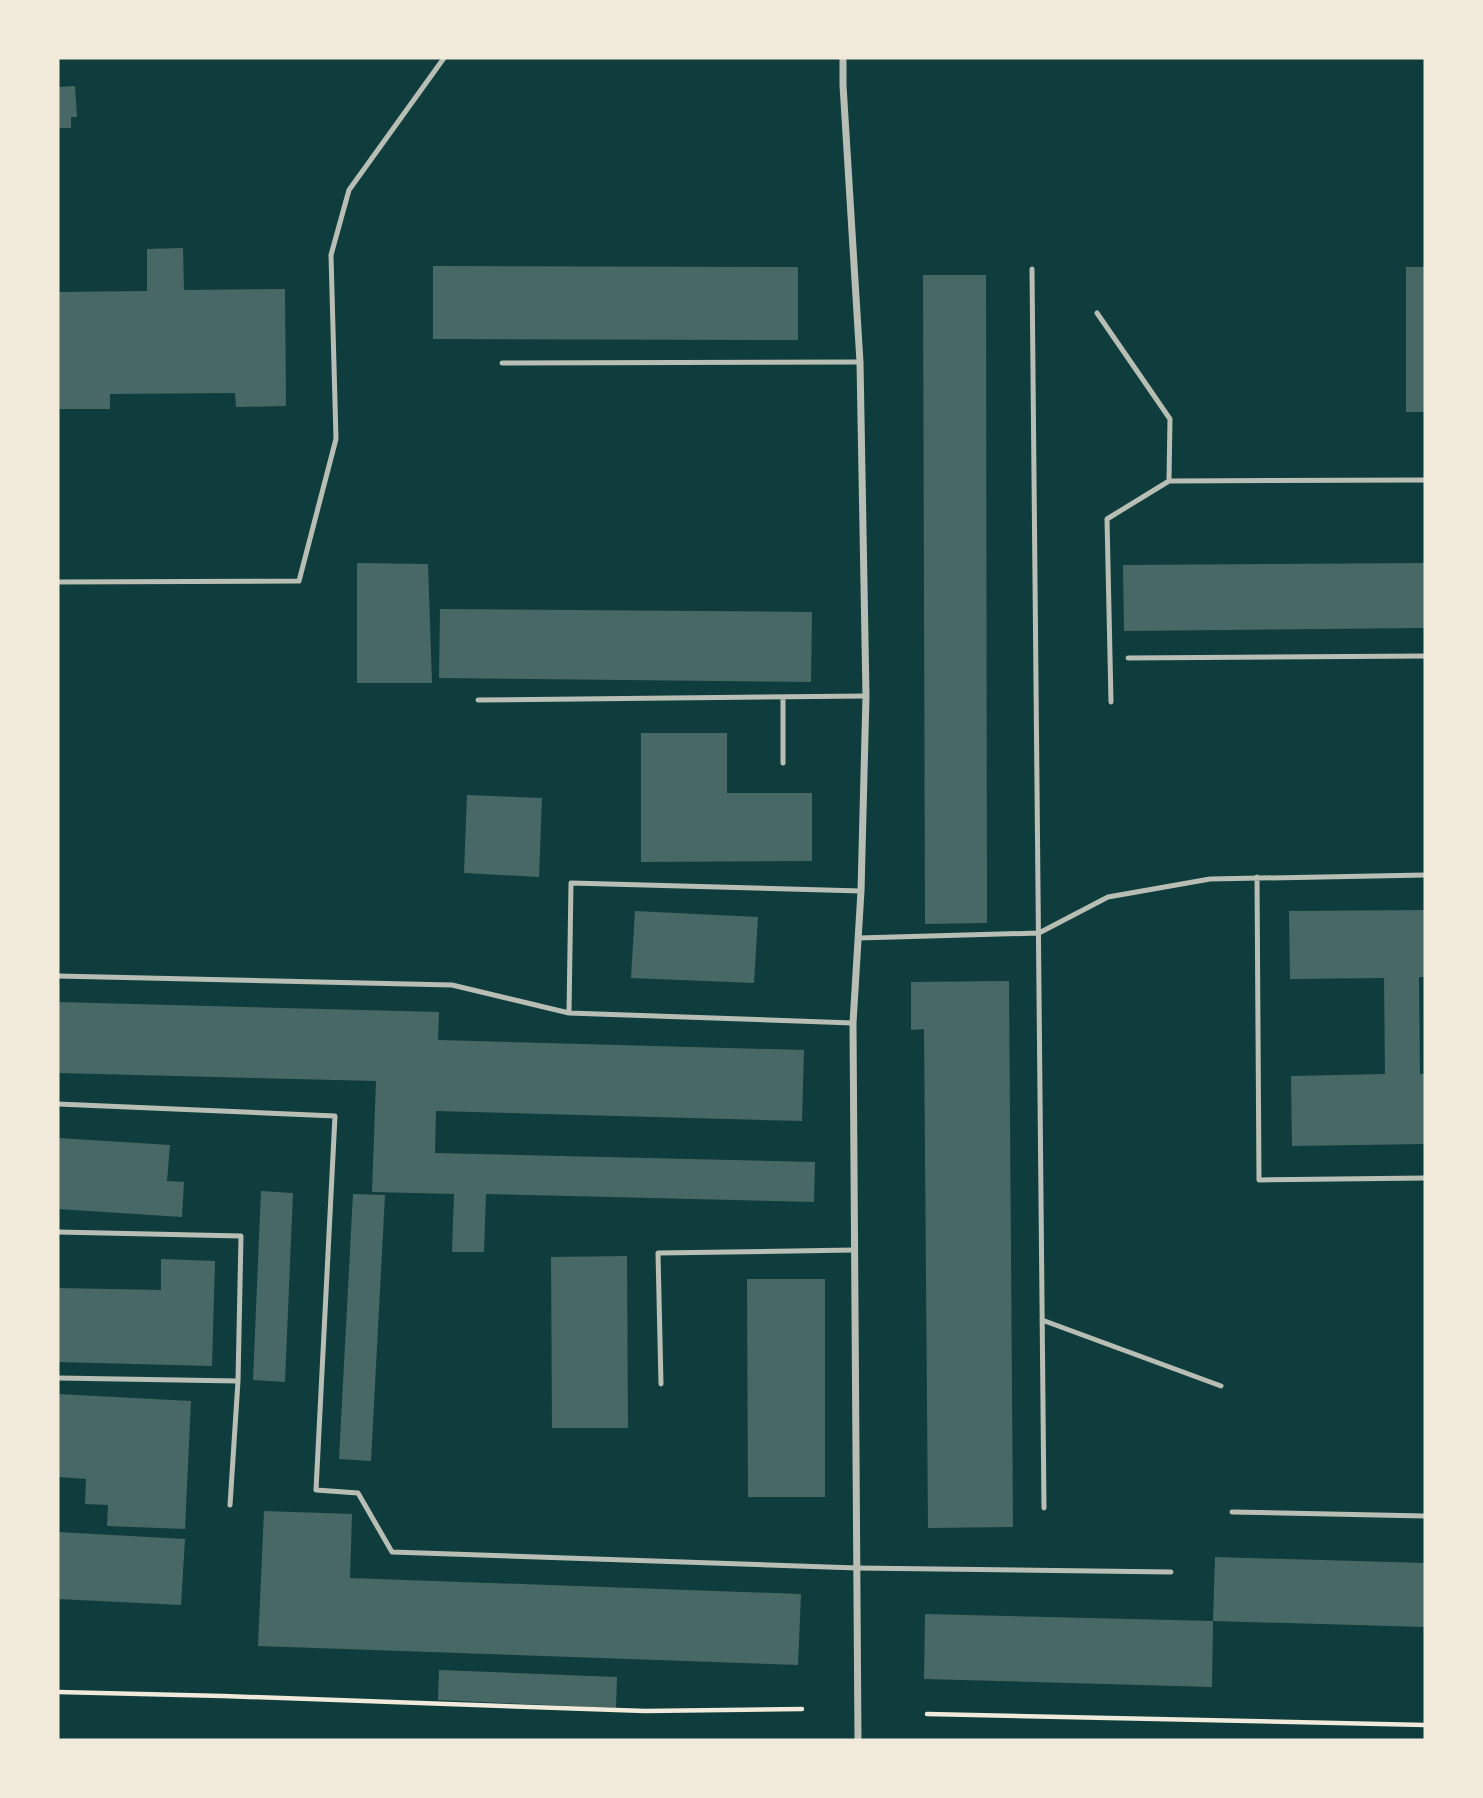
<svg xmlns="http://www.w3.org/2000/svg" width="1483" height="1798" font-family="Montserrat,sans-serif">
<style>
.building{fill:#486865}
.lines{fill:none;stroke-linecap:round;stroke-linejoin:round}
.path{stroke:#f1e9da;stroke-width:4.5}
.service{stroke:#b8beb3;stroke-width:5}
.minor{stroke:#b8beb3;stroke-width:7}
</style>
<rect width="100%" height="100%" fill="#0f3d3e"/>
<path class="building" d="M75,86L77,117H71V128H58V87Z
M183,248L184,290L285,289L286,406L236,407L235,393L110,394V409H58V292L147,291V249Z
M433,266L798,267V340L433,339Z
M1406,267H1425V412H1406Z
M923,275H986L987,923L925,924Z
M357,563L428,564L432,683H357Z
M1425,563V628L1124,631L1123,565Z
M440,609L812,612L811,682L439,678Z
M641,733H727V793H812V861L641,862Z
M467,795L542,798L539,877L464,873Z
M1425,910V977H1419L1420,1074H1425V1144L1292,1146L1291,1076L1385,1074L1384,978L1290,979L1289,911Z
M635,911L758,917L754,983L631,978Z
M1009,981L1013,1527L928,1528L924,1029L911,1030V982Z
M58,1002L439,1012L438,1040L804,1050L802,1121L436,1111L435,1153L815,1162L814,1202L486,1194L484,1252H452L454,1194L372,1192L376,1081L58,1073Z
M58,1138L170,1145L167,1181L184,1182L182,1217L58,1209Z
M261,1191L293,1193L285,1382L253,1380Z
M353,1194L385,1195L371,1461L339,1459Z
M627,1256L628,1428H552L551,1257Z
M161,1259L215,1261L212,1366L58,1362V1288L161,1290Z
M747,1279H825V1497H748Z
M58,1394L191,1401L185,1529L107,1526L108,1505L85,1504L86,1479L59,1477Z
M264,1511L352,1514L350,1578L801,1594L798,1665L258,1646Z
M58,1532L185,1539L181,1605L58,1599Z
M1215,1557L1425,1563V1627L1213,1621Z
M925,1614L1213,1621L1212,1687L924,1679Z
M439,1670L617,1677L616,1708L438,1700Z"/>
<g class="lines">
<path class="path" d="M58,1692L223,1696L645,1711L802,1709
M927,1714L1425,1725"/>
<path class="service" d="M1032,269L1044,1508
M1097,313L1170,419L1169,481
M502,363L860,362
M58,582L299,581L336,439L331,255L349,190L444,58
M1128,658L1425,656
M783,697V763
M478,700L866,696
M1111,702L1107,519L1169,481L1425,480
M1257,877L1259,1180L1425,1178
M858,938L1039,933L1108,897L1210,879L1425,875
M58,976L452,985L569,1013L853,1023
M569,1013L571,883L861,891
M58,1104L335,1116L316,1490L358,1493L392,1552L857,1568L1171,1572
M58,1232L241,1236L238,1381L58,1378
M1042,1320L1221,1386
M661,1384L658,1253L854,1250
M230,1505L238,1381
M1232,1512L1425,1516"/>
<path class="minor" d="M843,58V85L860,362L866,696L861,891L853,1023L858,1740"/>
</g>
<rect width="1483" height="1798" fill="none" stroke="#f1e9da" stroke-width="119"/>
</svg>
